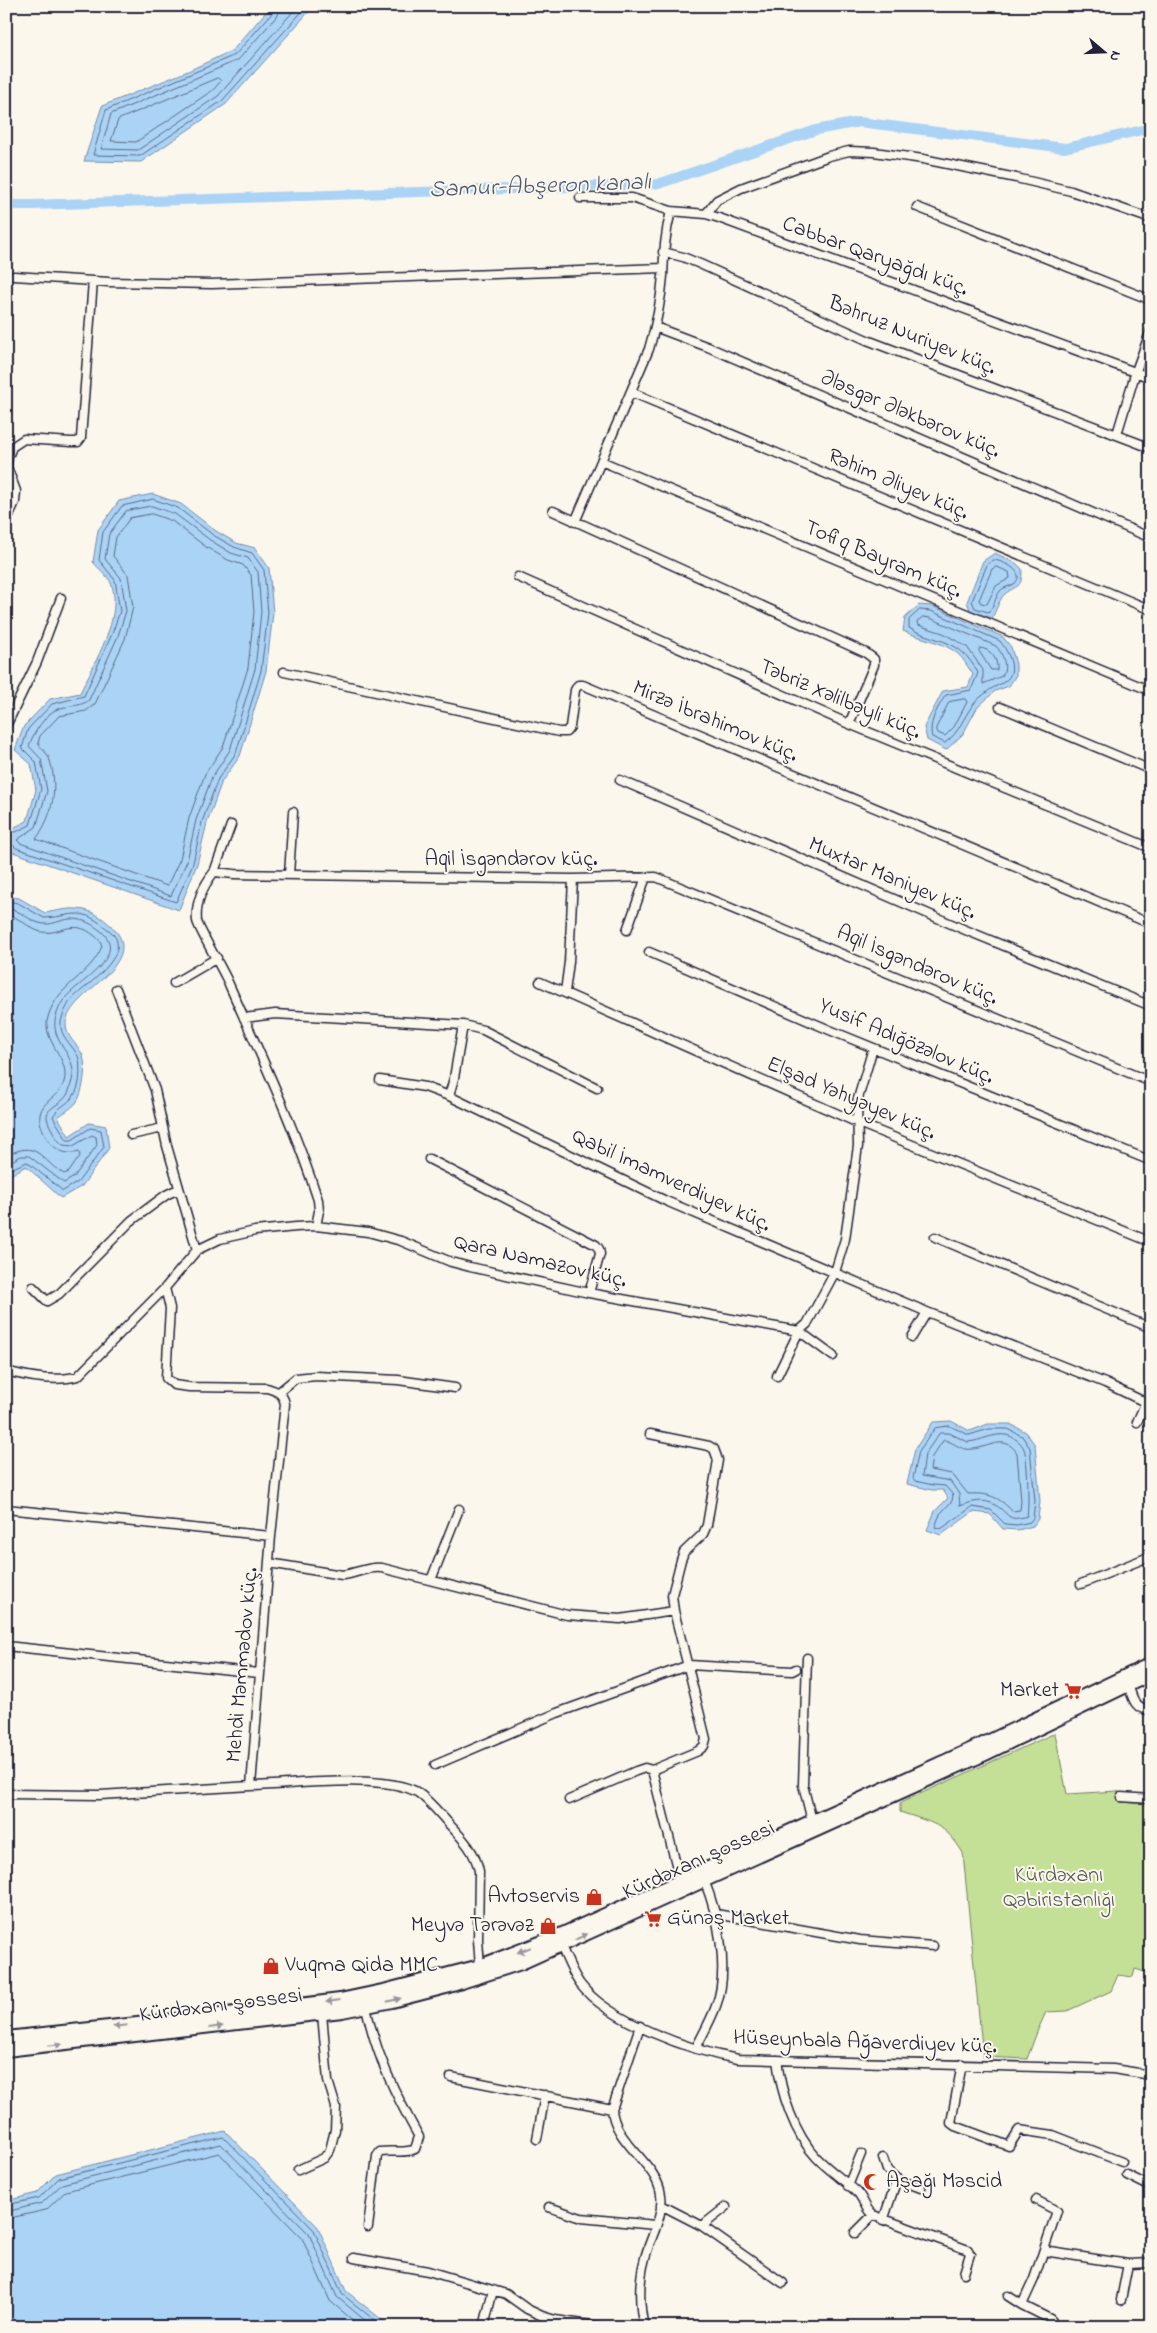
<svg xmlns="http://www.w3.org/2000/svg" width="1157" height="2333" font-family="'Indie Flower',sans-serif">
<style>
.green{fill:#c4df96;stroke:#738068}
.water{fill:#abd3f5;stroke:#748cab}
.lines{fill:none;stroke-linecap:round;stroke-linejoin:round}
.shore{stroke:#596985;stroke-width:1}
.canal{stroke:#abd3f5;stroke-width:10}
.minor-casing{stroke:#22223b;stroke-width:11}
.primary-casing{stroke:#22223b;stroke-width:16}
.minor{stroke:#fbf7ec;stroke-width:8}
.primary{stroke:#fbf7ec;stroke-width:12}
.oneway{fill:#99979c}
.labels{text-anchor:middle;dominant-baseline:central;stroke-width:4;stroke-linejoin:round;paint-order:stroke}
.street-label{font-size:22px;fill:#22223b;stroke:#fbf7ec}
.poi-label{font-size:22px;fill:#22223b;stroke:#fbf7ec;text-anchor:end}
.park-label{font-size:22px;fill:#535b56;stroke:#fbf7ec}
.water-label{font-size:24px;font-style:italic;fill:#4b5773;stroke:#fbf7ec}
</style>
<rect width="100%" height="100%" fill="#fbf7ec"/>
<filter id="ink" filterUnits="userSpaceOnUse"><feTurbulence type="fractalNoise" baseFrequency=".02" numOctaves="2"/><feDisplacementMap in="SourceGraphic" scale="10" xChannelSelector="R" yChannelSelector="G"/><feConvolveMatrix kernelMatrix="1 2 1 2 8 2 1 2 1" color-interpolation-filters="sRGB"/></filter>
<g filter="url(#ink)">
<path class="green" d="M1055,1733L1067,1794L1118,1791L1119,1802L1151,1804V1974L1135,1969L1133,1977L1118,1975L1111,1991L1067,2011L1046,2012L1037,2032L1027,2059L983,2057L963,1853C945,1823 932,1823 900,1812V1803Z"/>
<path class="water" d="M271,6H314L226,104L141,162L84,161L102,106L188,71L233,50Z
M153,494L181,504L216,531L236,543L255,548L269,568L273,613L266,671L240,756L222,781L207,823L197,864L179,910L13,852L6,845V826L15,827L27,821L36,790L31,764L15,750L24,726L50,699L80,693C94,663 124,616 111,583C108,576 98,568 93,562L98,530L119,501Z
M995,553L1016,563L1022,569C1022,588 1019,584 1006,593C1000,597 996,611 992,618L971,612L967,602L983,561Z
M919,605L932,606L1003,637L1011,647L1016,664V675L1009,686L995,691L977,708L963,734L946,750L927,740L924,727L943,691L968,687L973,674C968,668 964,659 958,654C943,641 920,639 903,631L905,618Z
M6,896L19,898L45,913C71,908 86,904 108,923C155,962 69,991 66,1023C65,1037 78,1044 83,1056C87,1066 83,1095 76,1103C71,1109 63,1113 58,1117L69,1136L89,1123L106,1126L109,1148L82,1186L61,1198L26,1166L7,1177L12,1202L6,1208Z
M951,1421L970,1431L988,1424H1010L1026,1432L1035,1445L1040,1501L1038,1519L1033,1526L1018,1530L1003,1529L990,1514L973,1512L941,1535L927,1530L935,1511L948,1498L943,1490H932L907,1484L915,1449L933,1422Z
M225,2131L318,2227L346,2291L391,2327H6V2201L37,2193L56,2174Z"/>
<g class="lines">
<path class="shore" d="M275,6L274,11L235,55L106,110L93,155L140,156L222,101L307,6
M281,6L278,15L238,60L111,114L101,149L138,150L218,96L298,6
M218,78L221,81L213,90L136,142L111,141L118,120Z
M152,506L175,514L210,540L231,553L248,558L258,572L261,612L255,669L230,750L212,777L196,820L187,861L171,896L20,843L17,840L36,827L47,791L41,759L29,746C32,735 47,712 58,709C68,705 81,707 89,700L118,636L126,611L121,578L105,559L109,534L126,511Z
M152,514L172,521L206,547L228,560L243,565L251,575L254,612L248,668L223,747L205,774L189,818L180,859L167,886L36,839C53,816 59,786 49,758C47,752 40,748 38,743L40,736L59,716L86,711L95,704L125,639L133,607L128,575L113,556L116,537L130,518Z
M994,560C1003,561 1028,572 1014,584C1009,587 1003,587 1000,591C995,598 994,607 988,612L975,608L972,601L987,565Z
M997,567L1009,572L1010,578L996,586L987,604L981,603L979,600L992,569Z
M920,610L931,611L1000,641C1006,649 1014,662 1011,673C1008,684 994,685 987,692C982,696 976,700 973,705C962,719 960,732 945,743L932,737C928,724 938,706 946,695L971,690L978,673C959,637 939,644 909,628V620Z
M923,617L930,618L996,646C1003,654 1008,667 1002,676L983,684V670L967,647L943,633L918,625L917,622Z
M980,648C991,649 998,659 997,670H991L979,651Z
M965,699L967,702L954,727L945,736L938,733L936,728L949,702Z
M6,831L16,832L30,825L41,789L36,762L22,748L28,729L52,704L84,696L112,634L120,611L115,580L99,560L103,532L122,506L153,499L178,508L213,535L234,547L252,553L264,570L268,613L261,671L236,753L218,779L202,822L193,863L176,902L16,848L11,843L6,842
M6,901L18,903L44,918C78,916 79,905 110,931C137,954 82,987 70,1001C67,1006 62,1016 61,1022C59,1038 75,1046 79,1059C80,1064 80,1076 79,1082C75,1105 59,1103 53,1117L67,1140H72L90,1128L101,1130L104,1147L78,1182L63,1191L27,1162L6,1171
M6,908C21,909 30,923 44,924C54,925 64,918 74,919C85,920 92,924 101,931C129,955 80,981 66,997C61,1002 56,1014 55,1021C52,1046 81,1057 71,1084C70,1088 69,1092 67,1095C57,1110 38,1106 52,1130C55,1136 58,1141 63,1145L73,1146L92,1135L96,1137L97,1145L74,1177L64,1183L29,1156H21L6,1164
M6,915C19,916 27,927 38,931C59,938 71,916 95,936C99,940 101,941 102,946C91,976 57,984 48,1017C41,1042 71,1058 64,1082C59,1099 37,1101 40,1122C45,1140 58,1158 79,1152L80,1156L69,1172L64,1174C40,1160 38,1138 6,1156
M950,1426L969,1435L989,1429H1008L1022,1436L1030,1448L1035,1501L1033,1518L1030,1522L1017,1525L1005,1524L991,1510L972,1507L941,1529L935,1527L940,1514L952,1501L953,1495L945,1486L933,1485L915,1481L913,1478L919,1451L935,1428Z
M940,1433H949L968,1442C981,1441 993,1433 1006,1435C1013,1436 1022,1443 1024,1449C1028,1460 1029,1505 1027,1516C1006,1523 1010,1513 995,1505C984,1498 971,1502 960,1506L959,1494L950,1481L922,1476L925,1454Z
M944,1440C952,1441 958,1448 966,1449C984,1452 1004,1431 1017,1453L1021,1501L1020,1510L1012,1511C998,1496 988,1493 968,1494L952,1474L930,1470L932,1457Z
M6,2205L39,2198L59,2178L223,2137L314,2230L342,2294L383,2327
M6,2212L42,2203L62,2184L221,2144L309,2234L337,2297L373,2327
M6,2219L46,2210L66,2191L219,2153L302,2238L330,2301L361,2327"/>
<path class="canal" d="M6,205H31L658,184L816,130L859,122L1065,148L1151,128"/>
<g class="minor-casing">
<path id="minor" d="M580,198H632L671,211L706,214L719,218L1151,378
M917,207L1151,300
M706,214L717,200L741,188L829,156L849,151L874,152L923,159L1016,178L1071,191L1151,219
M663,252L683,257L700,264L867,340L1151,448
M14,276L109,282L212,284L663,268
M655,327L708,347L1151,538
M631,392L1151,610
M1117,434L1136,371L1151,330
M601,461L1151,691
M553,511L866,653L874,659V665L849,724
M6,522L15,502L16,491L7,467L8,457L12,447L24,439L71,442H78L81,438L93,281
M575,522L649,349C656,326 661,300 663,276C664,253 665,233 671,211
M518,577L849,724L1151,848
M284,672L559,732H566L570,727L575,690L578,685H583L1151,924
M1000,707L1151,770
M6,726L37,662L61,598
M620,780L963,929L1151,1006
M214,872L231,825
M289,875L293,812
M627,930L646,877
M649,952L832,1031L1151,1161
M540,982L856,1122L1151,1242
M174,983L217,958
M116,989L155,1090L167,1146L197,1250
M565,992L569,962L573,879
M244,1018L275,1014L463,1025L454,1078L449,1096L666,1201L927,1312L1105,1383L1151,1405
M463,1025L483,1030L597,1088
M380,1080L425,1087L449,1096
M131,1135L163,1128
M429,1159L596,1245L599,1249L600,1254L589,1293
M316,1226L319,1211L318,1200C294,1125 260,1054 228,982C223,970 198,928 197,921C195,903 204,885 214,872L234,874L573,879L656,877L1151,1082
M935,1237L1151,1328
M33,1287L47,1301L59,1294L131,1221L166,1195L178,1189
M165,1288L170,1308L166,1378L174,1385L189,1387L267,1388C277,1391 283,1393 285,1404L271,1536L251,1786C292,1785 383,1773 417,1792C429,1800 439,1813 449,1824C463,1839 475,1851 479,1871L478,1940L480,1966
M912,1337L927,1312
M6,1371C28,1377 57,1382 78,1376L165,1288L197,1250L220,1239L255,1231L296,1227L316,1226L368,1232L401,1241L451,1262L470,1267L589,1293L799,1331L807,1324L835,1272L845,1239L858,1146L857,1102L873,1048
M777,1376L799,1331L833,1356
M279,1392L296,1378L316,1376L398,1380L455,1388
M1137,1422L1146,1402
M650,1434L709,1446L714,1449L718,1460L707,1525L703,1534L684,1552L681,1560L672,1595L674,1611
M6,1509L271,1536
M269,1563L342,1575C356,1574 367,1566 382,1568L567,1615L620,1619L674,1611L706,1739L704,1746L698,1751L652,1770L680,1880
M431,1580L459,1509
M1081,1584L1151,1556
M6,1646L259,1673
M807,1658L803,1785L812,1821
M1128,1684C1133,1699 1134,1709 1151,1711
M435,1765L557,1713L689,1665L792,1671L796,1669
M6,1794L100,1795L251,1786
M1121,1797L1151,1799
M569,1800L636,1771L645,1768L652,1770
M716,1914L860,1940L933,1946
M561,1946C567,1959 572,1973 580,1984C609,2022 692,2051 738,2059L1113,2069L1151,2075
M366,2007C376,2055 395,2094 419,2137L415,2149C405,2154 392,2150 380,2152L377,2156L368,2227
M640,2026L612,2109C614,2143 657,2163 661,2195C664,2216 650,2238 645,2258C639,2280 639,2305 644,2327
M696,2048C703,2034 711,2020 716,2006C730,1970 718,1914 704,1880
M777,2060C781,2093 794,2134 817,2158C830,2171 845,2181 858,2193C864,2200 865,2209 873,2215L968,2250L970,2254L964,2273
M962,2064L952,2117L951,2123L955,2126L1009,2146L1019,2130L1053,2135L1122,2162
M451,2077L612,2109
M537,2139L545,2095
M883,2158L887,2170L897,2179L883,2221
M298,2170L324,2158L330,2150L335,2130L336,2107L328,2081L322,2014
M1127,2175L1151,2187
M897,2179L921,2188
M848,2186L861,2154
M1036,2200L1057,2211L1034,2279L1022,2305L1050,2319L1052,2321V2327
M661,2205L702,2226L783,2283
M549,2207L581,2218L655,2225
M702,2226L726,2207
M855,2233L873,2215
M1044,2251L1128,2264L1151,2263
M354,2258L428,2271L506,2294L527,2309L542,2316L555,2320L605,2327
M1008,2296L1022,2305
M1121,2300L1128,2264
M484,2327L493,2290"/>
</g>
<g class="primary-casing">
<path id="primary" d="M6,2038L203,2017L340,2000L387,1990L480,1966L558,1936L981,1745L1151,1664
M6,2050L342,2011L392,2001L446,1987L521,1963L985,1754L1151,1674"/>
</g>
<use href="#minor" class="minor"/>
<use href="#primary" class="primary"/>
</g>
<defs><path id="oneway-solid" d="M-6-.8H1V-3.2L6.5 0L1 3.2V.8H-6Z" transform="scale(1.25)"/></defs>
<g class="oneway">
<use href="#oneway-solid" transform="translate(581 1937) rotate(-25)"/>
<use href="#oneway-solid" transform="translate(524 1950) rotate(158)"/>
<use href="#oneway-solid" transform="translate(394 2000) rotate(-14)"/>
<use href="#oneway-solid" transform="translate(333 2001) rotate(172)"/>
<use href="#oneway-solid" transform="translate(120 2026) rotate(174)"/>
<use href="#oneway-solid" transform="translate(216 2027) rotate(-7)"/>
<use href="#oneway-solid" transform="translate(55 2045) rotate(-6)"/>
</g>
</g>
<defs>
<g id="supermarket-bare" transform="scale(1.35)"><path d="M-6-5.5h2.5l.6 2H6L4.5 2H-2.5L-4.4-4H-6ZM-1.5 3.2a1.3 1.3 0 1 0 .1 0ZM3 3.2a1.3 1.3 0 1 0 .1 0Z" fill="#c8321e" stroke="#fbf7ec" stroke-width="2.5" paint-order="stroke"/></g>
<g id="shop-bare" transform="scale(1.35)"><path d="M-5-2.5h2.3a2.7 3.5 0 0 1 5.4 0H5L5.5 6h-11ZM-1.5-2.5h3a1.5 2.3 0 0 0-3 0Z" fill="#c8321e" stroke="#fbf7ec" stroke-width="2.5" paint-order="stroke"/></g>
<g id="mosque-bare" transform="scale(1.35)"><path d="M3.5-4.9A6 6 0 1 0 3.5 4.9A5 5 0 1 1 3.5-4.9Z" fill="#c8321e" stroke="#fbf7ec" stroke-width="2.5" paint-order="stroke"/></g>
</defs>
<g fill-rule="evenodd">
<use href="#supermarket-bare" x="1073" y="1691"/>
<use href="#shop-bare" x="594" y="1897"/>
<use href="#supermarket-bare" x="653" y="1919"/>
<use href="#shop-bare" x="548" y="1926"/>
<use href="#shop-bare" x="271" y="1966"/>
<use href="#mosque-bare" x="872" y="2182"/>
</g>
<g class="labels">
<g class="street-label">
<text transform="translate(875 257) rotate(20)">Cabbar Qaryağdı küç.</text>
<text transform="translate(912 336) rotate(22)">Bəhruz Nuriyev küç.</text>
<text transform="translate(910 415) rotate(23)">Ələsgər Ələkbərov küç.</text>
<text transform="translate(898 485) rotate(23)">Rəhim Əliyev küç.</text>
<text transform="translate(883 560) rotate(23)">Tofiq Bayram küç.</text>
<text transform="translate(840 700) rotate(23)">Təbriz Xəlilbəyli küç.</text>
<text transform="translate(715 722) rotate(23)">Mirzə İbrahimov küç.</text>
<text x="511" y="860">Aqil İsgəndərov küç.</text>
<text transform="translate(892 879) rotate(23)">Muxtar Maniyev küç.</text>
<text transform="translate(917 966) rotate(23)">Aqil İsgəndərov küç.</text>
<text transform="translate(906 1042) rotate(23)">Yusif Adığözəlov küç.</text>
<text transform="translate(851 1099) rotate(23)">Elşad Yəhyəyev küç.</text>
<text transform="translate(671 1181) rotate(25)">Qabil İmamverdiyev küç.</text>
<text transform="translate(540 1262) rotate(13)">Qara Namazov küç.</text>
<text transform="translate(243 1665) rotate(-85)">Mehdi Məmmədov küç.</text>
<text transform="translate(699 1861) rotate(-24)">Kürdəxanı şossesi</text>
<text transform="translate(221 2006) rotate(-7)">Kürdəxanı şossesi</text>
<text transform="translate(865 2043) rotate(2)">Hüseynbala Ağaverdiyev küç.</text>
</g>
<g class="poi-label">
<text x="1059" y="1691">Market</text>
<text x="580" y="1897">Avtoservis</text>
<text x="667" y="1919" text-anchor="start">Günəş Market</text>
<text x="534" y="1926">Meyvə Tərəvəz</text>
<text x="285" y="1966" text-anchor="start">Vuqma Qida MMC</text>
<text x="886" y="2182" text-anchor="start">Aşağı Məscid</text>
</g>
<g class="park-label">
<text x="1059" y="1876">Kürdəxanı<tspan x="1059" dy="25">Qəbiristanlığı</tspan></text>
</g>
<g class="water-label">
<text transform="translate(540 187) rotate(-2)">Samur-Abşeron kanalı</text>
</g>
</g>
<rect width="1157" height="2333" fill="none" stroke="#fbf7ec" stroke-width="25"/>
<rect x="12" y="12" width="1132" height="2308" fill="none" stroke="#22223b" stroke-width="2" filter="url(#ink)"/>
<g transform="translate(1104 52) rotate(109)" stroke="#fbf7ec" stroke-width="4" paint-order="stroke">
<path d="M0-4L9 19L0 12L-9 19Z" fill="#22223b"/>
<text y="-8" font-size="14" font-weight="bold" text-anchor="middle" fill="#22223b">N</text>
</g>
</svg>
